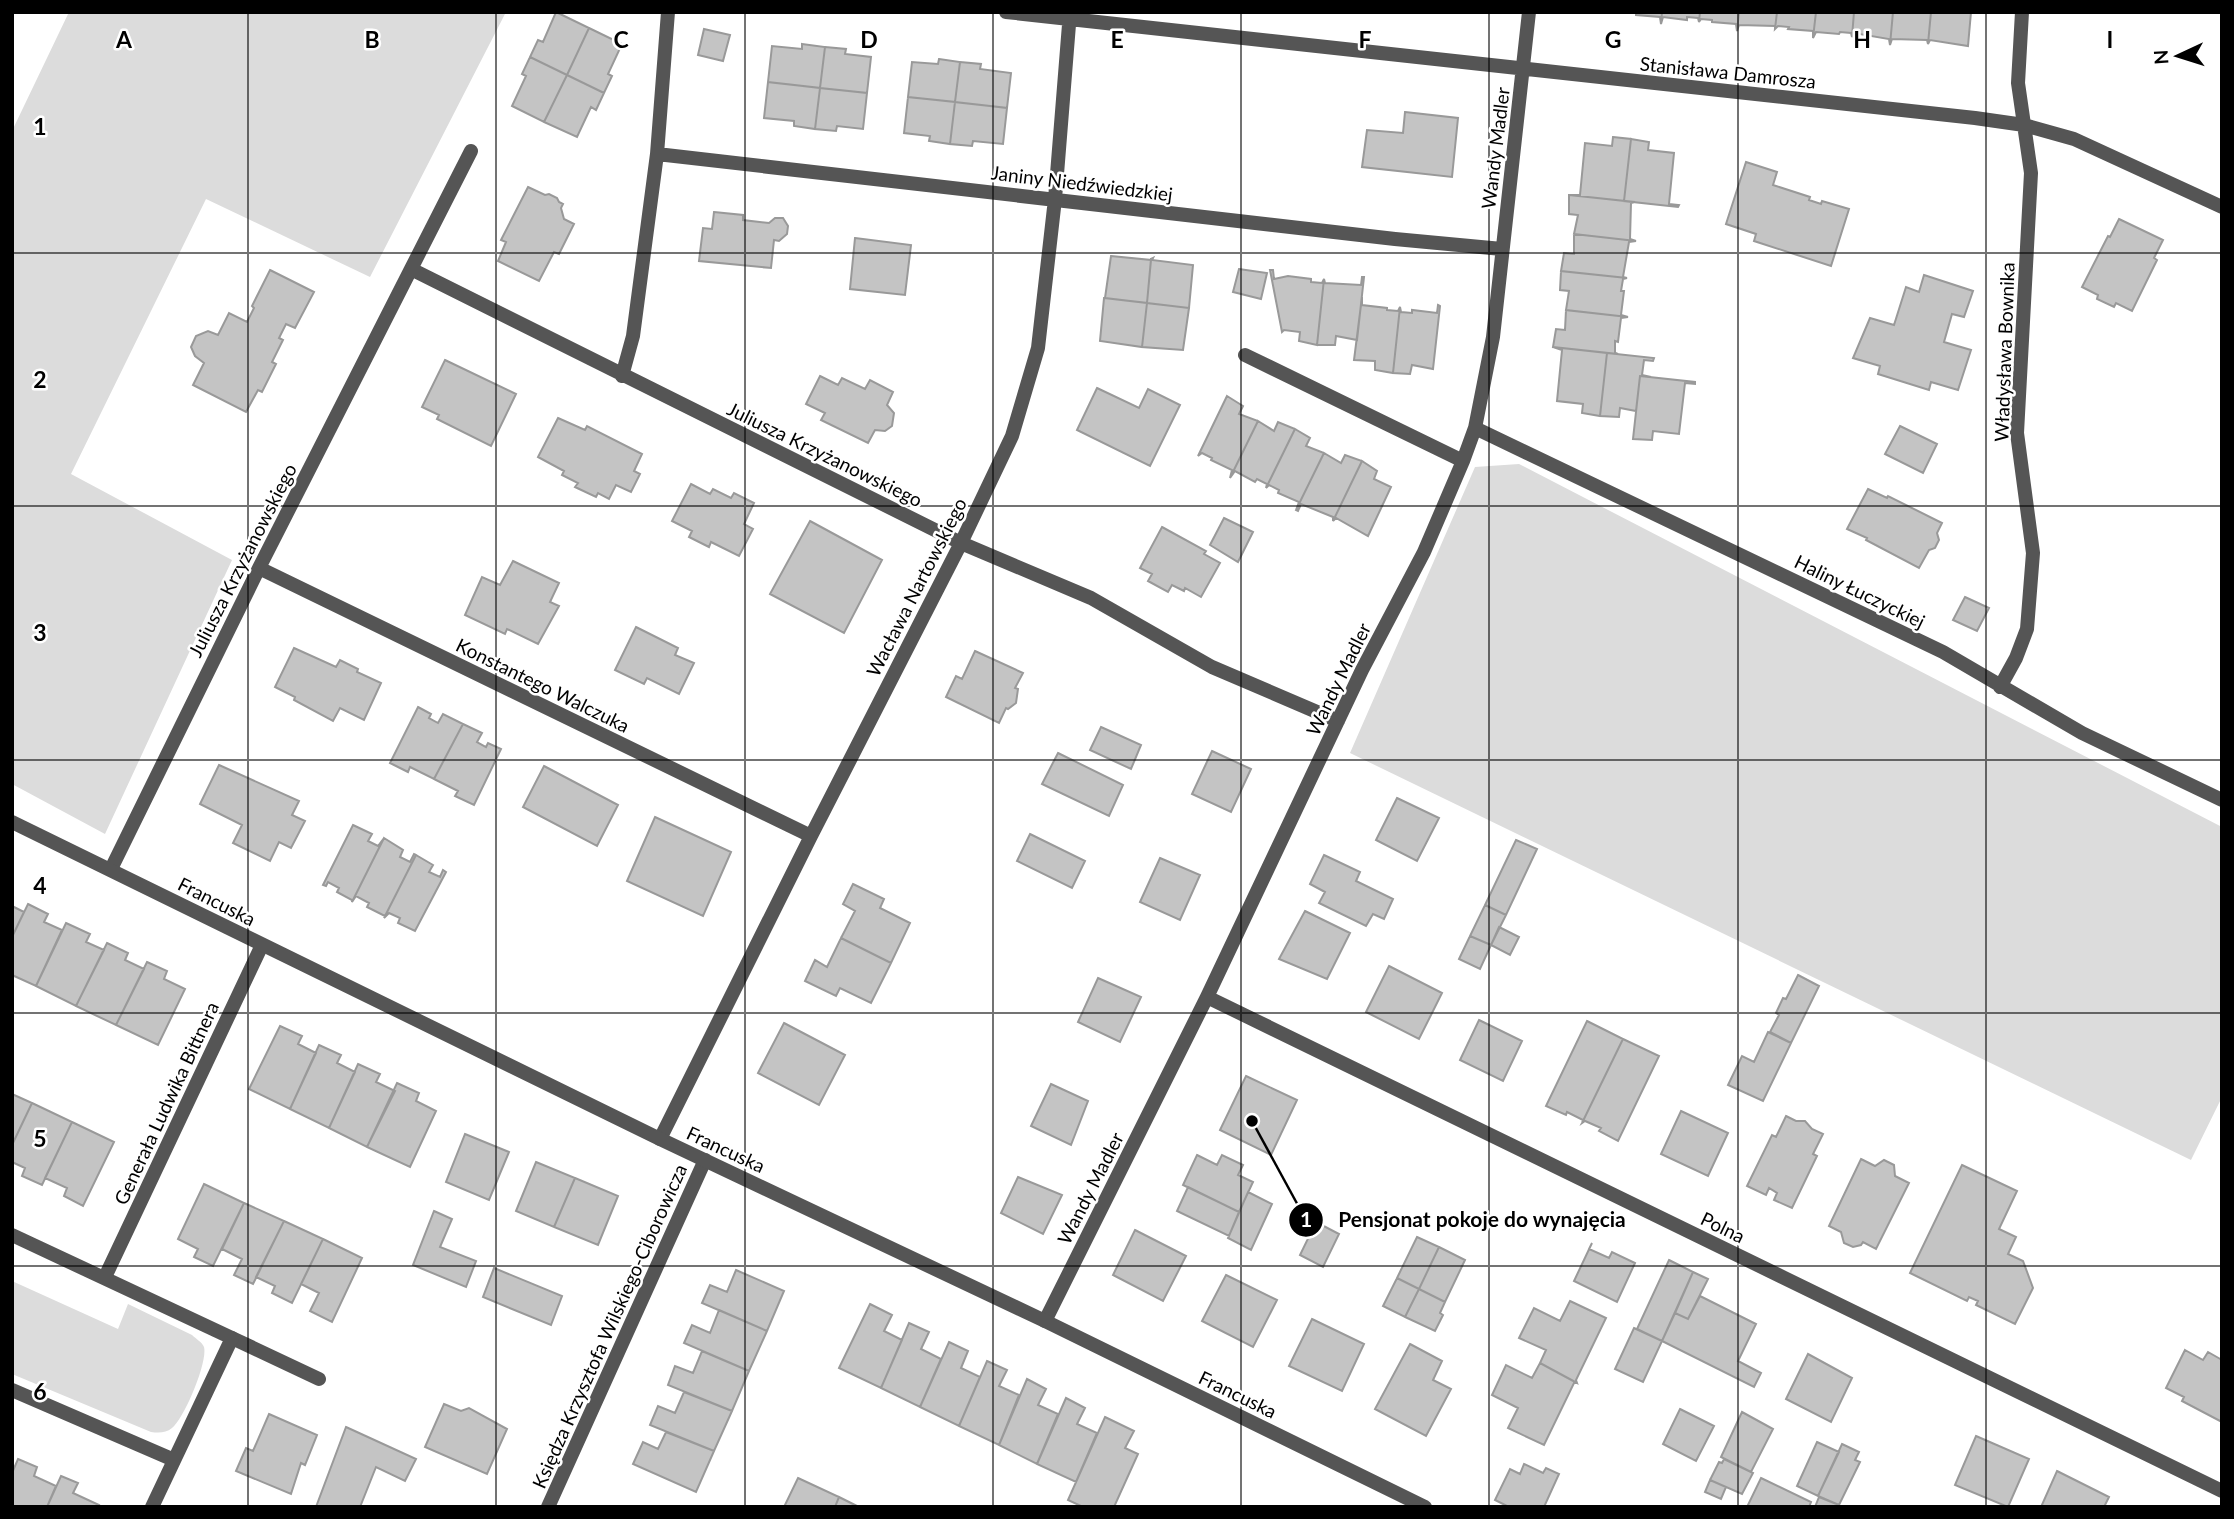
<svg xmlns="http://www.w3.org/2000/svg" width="2234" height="1519" font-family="Lato,sans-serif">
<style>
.green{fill:#dcdcdc}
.building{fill:#c4c4c4;stroke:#999;stroke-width:2}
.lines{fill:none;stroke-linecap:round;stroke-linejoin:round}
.service{stroke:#555;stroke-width:14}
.minor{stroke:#555;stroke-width:14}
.tertiary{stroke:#555;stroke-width:14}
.grid{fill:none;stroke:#000;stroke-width:2;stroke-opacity:0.55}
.labels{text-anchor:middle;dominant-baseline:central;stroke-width:5;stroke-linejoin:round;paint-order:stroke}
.street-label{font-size:19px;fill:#000;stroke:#fff}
.grid-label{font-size:23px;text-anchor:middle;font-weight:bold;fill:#000;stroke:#fff;stroke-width:5;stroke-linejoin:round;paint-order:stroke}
.leader{fill:none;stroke:#000;stroke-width:2.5}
.callout-dot{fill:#000;stroke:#fff;stroke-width:2.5}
.mark-label{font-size:21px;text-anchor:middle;font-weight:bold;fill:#fff}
.callout-label{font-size:21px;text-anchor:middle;font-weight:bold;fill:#000;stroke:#fff;stroke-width:5;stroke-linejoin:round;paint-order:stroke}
</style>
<rect width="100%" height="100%" fill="#fff"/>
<path class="green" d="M69,12H506L370,277L206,199L71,474L232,560L105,834L12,784V131Z
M1519,464L2222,827V1097L2191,1160L1350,753L1475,467Z
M12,1281L118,1329L128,1304L192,1335C196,1339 202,1342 204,1347C208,1362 184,1419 172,1428C166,1433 159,1433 151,1432L12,1374Z"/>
<path class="building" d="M556,12L589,28L567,75L530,57L538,40L543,42Z
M1634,12H1662L1661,24L1660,17L1636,15V12Z
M1662,12H1700L1699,22L1698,18L1687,17V20L1663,17L1661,24Z
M1700,12H1739L1737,31L1736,24L1712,22V20L1701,19L1699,22Z
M1739,12H1777L1775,29V26L1739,25L1737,31Z
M1777,12H1816L1813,38V31L1788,29L1789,27L1778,26L1775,29Z
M1816,12H1854L1852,37L1851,33L1840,32L1839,34L1816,32L1813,38Z
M1854,12H1893L1890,45L1889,39L1854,33L1852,37Z
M1893,12H1931L1928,44L1927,40L1892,39L1890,45Z
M1931,12H1971L1968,46L1930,40L1928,44Z
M589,28L622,44L608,74L612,76L604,93L567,75Z
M704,29L730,35L723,61L698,55Z
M802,44L825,47L820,88L768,82L772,46L802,49Z
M825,47L846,49L845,54L871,57L867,93L820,88Z
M530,57L567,75L544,122L512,106L526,76L522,74Z
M939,59L960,62L955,102L908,97L912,62L938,64Z
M960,62L981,64L980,69L1011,73L1007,108L955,102Z
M567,75L604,93L596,110L591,107L577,137L544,122Z
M768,82L820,88L815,129L794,126V121L764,118Z
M820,88L867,93L863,129L837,126L836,131L815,129Z
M908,97L955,102L950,144L929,141L930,136L904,133Z
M955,102L1007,108L1003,144L973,141L972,146L950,144Z
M1405,112L1458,118L1452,177L1362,167L1367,130L1403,133Z
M1613,137L1631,139L1624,201L1569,195H1580L1585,143L1612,146Z
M1631,139L1649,142L1648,150L1674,153L1669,204L1679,205L1678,207L1624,201Z
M1746,162L1777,172L1773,185L1810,197L1809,200L1821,204L1822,201L1849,209L1831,266L1754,241L1756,234L1726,224Z
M528,187L545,195L549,194L557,198L559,202L563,204L561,208L564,219L574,224L559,254L554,252L539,281L498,261L506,242L501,240Z
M1569,195L1635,202L1631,203L1630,239L1636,241L1574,234L1578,215L1569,214Z
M714,212L743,215V220L769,223L775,218H783L788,226L787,234L779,241L774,240L771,268L699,261L703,228L712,229Z
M2119,219L2163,240L2154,258L2157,260L2132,311L2116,303L2114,307L2097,299L2098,295L2082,287L2108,236L2110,237Z
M1574,234L1636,241L1629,242L1623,277L1627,278L1561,271L1564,253L1574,254Z
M855,238L911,245L905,295L850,289Z
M1111,256L1151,260L1147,303L1105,298Z
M1153,258L1152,260L1193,265L1189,308L1147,303L1151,259Z
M1239,269L1267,273L1261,299L1233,292Z
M270,270L314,292L295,328L286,324L279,338L283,340L272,362L276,364L262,392L258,390L246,412L193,385L204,363L195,356L191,347L196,336L208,331L218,335L229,313L247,322L254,308L252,306Z
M1270,270H1273L1274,279L1288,276L1311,279V282L1322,283L1324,279L1317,345L1299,341L1300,332L1284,330L1282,332Z
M1561,271L1627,278L1623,279L1621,291H1624L1621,315L1628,317L1566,310L1569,291L1560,290Z
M1924,275L1973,291L1964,317L1952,314L1944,342L1971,350L1958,390L1931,382L1929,390L1878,374L1880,366L1853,358L1870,318L1894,325L1906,287L1919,292Z
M1362,277H1364L1357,340L1336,336L1335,345H1317L1324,279L1325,283L1361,285Z
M1362,297V305L1387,308V310L1398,311L1400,307L1393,373L1375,370V361L1354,360Z
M1104,298L1147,303L1142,347L1100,341Z
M1147,303L1189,308L1183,350L1142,347Z
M1438,305L1440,306L1433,369L1412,365L1410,374L1393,373L1400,307L1401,312L1412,313V310L1437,313Z
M1566,310L1628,317L1621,318L1618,342L1615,341V353L1618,354L1553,347L1556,329L1565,330Z
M1553,347L1607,353L1600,416L1582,413L1583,404L1557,401L1562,350Z
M1607,353L1654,358L1653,361L1644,360L1642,375L1651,377L1640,376L1636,411L1620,408L1619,417L1600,416Z
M445,360L516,394L491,446L437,419L439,415L422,407Z
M820,376L838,385L842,378L865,389L870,380L893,392L887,405L894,413L892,426L885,431L875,430L868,443L821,420L825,413L806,404Z
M1640,376L1695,382V384L1685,383L1679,434L1653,431L1652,440L1633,439Z
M1097,388L1139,408L1148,389L1180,405L1150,466L1077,430Z
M1227,396L1243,406L1239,414L1258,421L1230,478L1232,470L1211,460L1212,458L1202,453L1198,456Z
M558,418L585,430L587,426L642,454L634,471L640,474L631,492L616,485L609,499L598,493L596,497L575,487L578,483L562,475L564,471L538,457Z
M1258,421L1274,431L1278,422L1295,429L1266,488L1267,484L1257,479L1255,482L1235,471L1230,478Z
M1900,426L1937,444L1923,473L1885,454Z
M1295,429L1310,438L1306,446L1324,453L1296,510L1299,502L1278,493L1279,490L1269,485L1266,488Z
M1324,453L1341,463L1345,455L1362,461L1333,521V517L1301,504L1298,511L1296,510Z
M1362,461L1377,471L1374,479L1391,487L1368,536L1336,518L1333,521Z
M691,484L710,494L713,489L731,498L734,493L754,503L744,524L753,529L739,556L711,542L709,547L689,537L692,531L672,521Z
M1868,489L1887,498L1888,496L1942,523L1937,533L1939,540L1935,548L1929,550L1919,568L1866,540L1867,538L1847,529Z
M1224,518L1253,532L1238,562L1210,545Z
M810,521L882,560L844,633L770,594Z
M1162,527L1206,551L1204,554L1220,563L1201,597L1185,588L1184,591L1172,585L1168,592L1148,581L1152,574L1140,568Z
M513,561L559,583L550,602L559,606L538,644L507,629L505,634L465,615L482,577L500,585Z
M1965,597L1989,608L1977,631L1953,620Z
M636,627L678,648L675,655L694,663L679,694L647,678L644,684L615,670Z
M294,648L336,667L340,660L358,669L357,672L381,683L364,720L340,708L333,721L294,700L295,697L275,687Z
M975,651L1023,673L1015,688L1018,689L1016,703L1008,709L1006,708L999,723L946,697L956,676L962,679Z
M418,707L431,714L429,718L438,723L443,714L463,724L434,779L410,767L408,772L390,763Z
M463,724L482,733L477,742L486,747L488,743L501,749L474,805L455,796L458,791L434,779Z
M1101,727L1141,745L1131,769L1090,750Z
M1212,751L1251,769L1231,812L1192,794Z
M1058,753L1123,785L1109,816L1042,784Z
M219,765L299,801L292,815L305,821L291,848L279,842L270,861L233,843L242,825L200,804Z
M544,766L618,805L597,846L523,807Z
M1397,798L1439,818L1417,861L1376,840Z
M655,817L731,852L703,916L627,881Z
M353,825L372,834L368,841L378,846L384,838L352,902V900L337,892L339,888L328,882L326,886L323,885Z
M1030,834L1085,861L1072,888L1017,861Z
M384,838L403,850L400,857L410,862L414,854L416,855L384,918L385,916L367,907L369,903L356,896L352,902Z
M1516,840L1537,849L1506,915L1485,905Z
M416,855L433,865L429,872L440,877L443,870L446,872L415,931L398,923L400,918L389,913L384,918Z
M1324,855L1360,872L1356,881L1393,899L1384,919L1373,914L1366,926L1319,903L1325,892L1310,884Z
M1160,858L1200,875L1180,920L1140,902Z
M853,884L884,899L880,908L910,923L891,963L841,938L855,911L843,904Z
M28,904L48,914L44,922L62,930L36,986L12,975V937Z
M1485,905L1506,915L1491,945L1470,936Z
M12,906L24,912L12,937Z
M1305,911L1350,933L1327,979L1279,959Z
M66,923L90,934L86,942L104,950L76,1006L36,986Z
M1499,927L1519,937L1510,955L1491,945Z
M1470,936L1491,945L1480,969L1459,959Z
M841,938L891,963L871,1003L840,988L836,996L805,981L815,960L827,967Z
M107,943L128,953L125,960L144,969L116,1025L76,1006Z
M147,962L167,971L164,979L185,989L158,1045L116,1025Z
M1389,966L1442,993L1419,1039L1366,1012Z
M1798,975L1819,986L1791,1043L1770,1032L1779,1015L1776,1013L1783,998L1786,999Z
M1098,978L1141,997L1120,1042L1078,1022Z
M1479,1020L1522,1041L1503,1081L1460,1060Z
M1587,1021L1623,1039L1582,1123L1583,1120L1567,1112L1566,1115L1546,1106Z
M784,1023L845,1055L819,1105L758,1073Z
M280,1026L302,1036L298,1044L316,1053L290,1109L249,1089Z
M1768,1032L1791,1043L1763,1101L1728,1085L1742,1056L1754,1062Z
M1623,1039L1659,1056L1618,1141L1599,1131L1601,1128L1585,1121L1582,1123Z
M319,1045L341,1055L337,1063L355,1072L329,1128L290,1109Z
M358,1064L380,1074L376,1082L395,1091L367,1147L329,1128Z
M1246,1076L1297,1100L1271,1155L1220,1130Z
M397,1083L419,1093L416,1101L436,1111L410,1167L367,1147Z
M1051,1084L1088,1101L1071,1145L1031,1126Z
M12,1094L32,1103L12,1145Z
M32,1103L72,1122L42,1185L22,1176L25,1168L12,1162V1145Z
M1681,1111L1728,1133L1708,1176L1661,1154Z
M1786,1116L1796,1121H1805L1812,1129L1823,1134L1813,1154L1817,1156L1792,1208L1774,1200L1777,1193L1769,1188L1766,1195L1747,1186L1772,1135L1776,1137Z
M72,1122L114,1142L83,1206L64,1196L67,1188L45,1178Z
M465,1134L509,1152L489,1200L446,1182Z
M1197,1155L1217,1165L1222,1155L1243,1165L1238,1175L1253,1182L1239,1212L1183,1185Z
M1861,1159L1875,1166L1884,1160L1894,1165L1895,1176L1909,1183L1876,1249L1863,1242L1861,1245L1853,1247L1844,1243L1841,1232L1829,1226Z
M536,1162L575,1178L554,1227L516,1211Z
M1962,1165L2017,1191L1999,1229L2016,1237L2008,1254L2023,1261L2033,1288L2015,1324L1976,1305L1978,1301L1969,1297L1967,1301L1910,1273Z
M1018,1177L1062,1195L1043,1234L1001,1213Z
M575,1178L618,1196L598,1245L554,1227Z
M204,1184L244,1203L213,1266L194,1257L198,1249L178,1239Z
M1188,1187L1239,1212L1229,1236L1177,1211Z
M1248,1192L1272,1204L1251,1250L1228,1238Z
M244,1203L284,1221L253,1284L234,1275L242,1259L222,1249Z
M434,1211L452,1219L440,1247L476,1261L466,1287L413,1265Z
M284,1221L323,1239L292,1303L272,1293L275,1286L256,1277Z
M1316,1222L1339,1234L1323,1267L1300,1255Z
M1135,1230L1186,1256L1163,1301L1113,1275Z
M1417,1237L1439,1247L1419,1289L1397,1278Z
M323,1239L362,1258L332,1322L310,1311L319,1293L301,1284Z
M1592,1243L1589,1249L1609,1258L1612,1252L1635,1263L1617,1302L1574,1281Z
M1439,1247L1465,1260L1445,1302L1419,1289Z
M1669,1260L1693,1272L1662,1341L1637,1329Z
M494,1268L562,1296L551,1325L483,1297Z
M736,1270L784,1291L767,1331L702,1303L710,1285L727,1292Z
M1693,1272L1708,1279L1688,1319L1675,1313Z
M1226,1275L1277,1300L1253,1347L1202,1321Z
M1397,1278L1419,1289L1405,1317L1383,1306Z
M1419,1289L1445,1302L1440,1313L1443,1315L1435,1331L1405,1317Z
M1700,1296L1756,1324L1738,1361L1761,1373L1754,1387L1662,1341L1675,1313L1688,1319Z
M1570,1301L1606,1318L1576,1380L1577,1383L1540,1363L1546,1350L1519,1338L1534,1308L1560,1321Z
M870,1304L892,1315L884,1331L902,1340L881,1388L839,1368Z
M719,1310L767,1331L749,1371L684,1343L692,1325L710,1333Z
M1312,1319L1364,1344L1342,1391L1289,1366Z
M909,1323L929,1332L921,1349L941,1359L920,1407L881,1388Z
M1634,1328L1662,1341L1643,1382L1615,1369Z
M949,1342L968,1351L961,1368L980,1377L959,1426L920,1407Z
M1410,1344L1442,1361L1433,1380L1451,1389L1426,1436L1375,1409Z
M2185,1350L2203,1360L2208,1352L2222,1360V1422L2182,1401L2184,1397L2166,1388Z
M702,1351L749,1371L732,1411L668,1385L675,1366L693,1373Z
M1808,1354L1852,1378L1831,1422L1786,1399Z
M987,1361L1007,1370L999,1386L1019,1395L999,1445L959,1426Z
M1540,1363L1577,1383H1574L1544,1445L1508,1428L1518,1408L1492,1395L1506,1365L1532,1378Z
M1027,1379L1046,1389L1038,1405L1058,1414L1037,1464L999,1445Z
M684,1392L732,1411L714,1451L650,1425L658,1406L675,1413Z
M1066,1398L1085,1408L1077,1424L1097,1433L1076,1482L1037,1464Z
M444,1404L461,1411L469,1408L507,1429L487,1474L425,1447Z
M1680,1409L1714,1426L1696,1461L1663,1444Z
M1742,1412L1773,1429L1751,1472L1721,1457Z
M269,1414L317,1435L305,1465L301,1463L291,1494L236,1471L246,1448L253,1451Z
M1105,1417L1134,1431L1125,1448L1138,1454L1114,1507H1083L1068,1500Z
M346,1427L416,1459L405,1481L376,1467L360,1507H316Z
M666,1432L714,1451L696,1492L633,1464L643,1442L658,1449Z
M1976,1436L2029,1459L2008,1507L1955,1485Z
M1817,1442L1839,1452L1818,1496L1797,1486Z
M1842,1444L1859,1452L1855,1460L1860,1462L1839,1505L1818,1496Z
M18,1459L37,1467L34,1476L56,1486L47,1507H12V1473Z
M1724,1459L1753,1473L1742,1494L1710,1480L1719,1462L1722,1463Z
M1524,1464L1543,1473L1546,1468L1559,1474L1544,1507H1509L1495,1500L1510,1469L1520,1474Z
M2057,1471L2109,1497L2104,1507H2041Z
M61,1476L78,1483L73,1493L99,1505L98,1507H47Z
M798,1478L839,1497L835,1507H784Z
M1761,1478L1811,1502L1809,1507H1747Z
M1710,1480L1726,1487L1721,1499L1705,1492Z
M839,1497L859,1507H835Z
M1819,1497L1839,1505V1507H1815Z"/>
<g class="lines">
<path class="service" d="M232,1338L319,1379"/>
<path class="minor" d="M1006,12L1975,118L2024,125L2074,139L2222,207
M657,154L1395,239L1502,249
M411,269L471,151
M1245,355L1463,461
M622,376L633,336L657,154L668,12
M1475,428L1943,652L2082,733L2222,800
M259,568L811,836
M2000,687L2016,658L2027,629L2033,553L2017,433L2031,173L2018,83L2022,12
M111,869L259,568L411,269L961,543L1091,598L1212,667L1338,721
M1207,997L2222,1491
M660,1139L811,836L961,543L1012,436L1038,348L1055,199L1070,12
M12,1235L232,1338L152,1507
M105,1277L262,945
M1045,1321L1207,997L1362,670L1424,552L1463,461L1475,428L1493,337L1529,12
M12,1390L174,1460
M548,1507L705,1160"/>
<path class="tertiary" d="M12,822L660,1139L1045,1321L1425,1507"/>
</g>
<path class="grid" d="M248,12V1507M496,12V1507M745,12V1507M993,12V1507M1241,12V1507M1489,12V1507M1738,12V1507M1986,12V1507M12,253H2222M12,506H2222M12,760H2222M12,1013H2222M12,1266H2222"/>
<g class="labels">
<g class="street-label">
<text transform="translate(1728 72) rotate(6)">Stanisława Damrosza</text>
<text transform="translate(1495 148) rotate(-83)">Wandy Madler</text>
<text transform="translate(1082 183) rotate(7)">Janiny Niedźwiedzkiej</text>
<text transform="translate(2004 352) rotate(-88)">Władysława Bownika</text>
<text transform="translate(825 454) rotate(26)">Juliusza Krzyżanowskiego</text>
<text transform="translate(242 560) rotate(-63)">Juliusza Krzyżanowskiego</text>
<text transform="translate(916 587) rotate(-63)">Wacława Nartowskiego</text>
<text transform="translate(1860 591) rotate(26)">Haliny Łuczyckiej</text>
<text transform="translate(1338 679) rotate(-64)">Wandy Madler</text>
<text transform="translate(543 685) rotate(26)">Konstantego Walczuka</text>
<text transform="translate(217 901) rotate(27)">Francuska</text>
<text transform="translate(166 1103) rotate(-65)">Generała Ludwika Bittnera</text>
<text transform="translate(726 1149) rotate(25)">Francuska</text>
<text transform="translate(1090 1188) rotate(-63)">Wandy Madler</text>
<text transform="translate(1723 1227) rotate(26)">Polna</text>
<text transform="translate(609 1326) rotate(-66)">Księdza Krzysztofa Wilskiego-Ciborowicza</text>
<text transform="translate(1238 1394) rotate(26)">Francuska</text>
</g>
</g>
<g class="grid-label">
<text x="124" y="48">A</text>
<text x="372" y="48">B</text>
<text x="621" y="48">C</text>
<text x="869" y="48">D</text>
<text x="1117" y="48">E</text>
<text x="1365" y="48">F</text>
<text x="1613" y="48">G</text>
<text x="1862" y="48">H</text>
<text x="2110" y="48">I</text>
<text x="40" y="135">1</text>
<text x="40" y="388">2</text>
<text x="40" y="641">3</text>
<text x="40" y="894">4</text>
<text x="40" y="1147">5</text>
<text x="40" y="1400">6</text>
</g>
<path class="leader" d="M1252 1121L1306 1220"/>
<g class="callout-dot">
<circle cx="1252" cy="1121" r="7"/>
<circle cx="1306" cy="1220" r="18"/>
</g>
<g class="mark-label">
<text x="1306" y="1227">1</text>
</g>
<g class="callout-label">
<text x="1482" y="1227">Pensjonat pokoje do wynajęcia</text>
</g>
<rect width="2234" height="1519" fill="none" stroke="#000000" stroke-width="28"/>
<g transform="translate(2178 56) rotate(266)" stroke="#ffffff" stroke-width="5" paint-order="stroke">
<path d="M0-5L12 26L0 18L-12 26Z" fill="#000000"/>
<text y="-10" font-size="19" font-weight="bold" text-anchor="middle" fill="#000000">N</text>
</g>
</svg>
